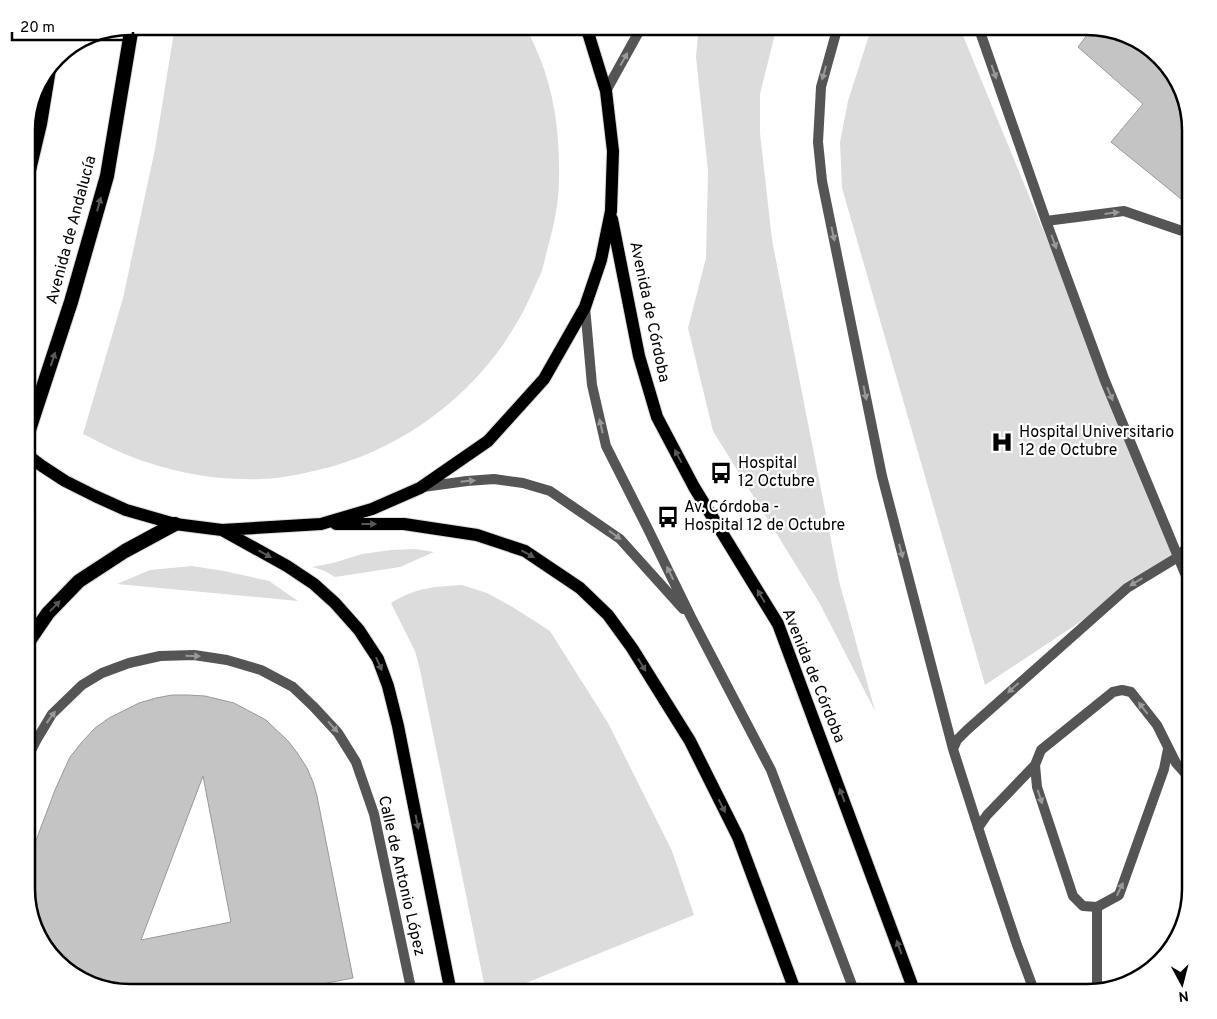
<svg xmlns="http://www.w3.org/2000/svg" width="1217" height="1019" font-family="Overpass,sans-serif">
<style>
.green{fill:#dcdcdc}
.building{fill:#c4c4c4;stroke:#999;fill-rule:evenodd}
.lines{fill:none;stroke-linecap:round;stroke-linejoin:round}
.primary-casing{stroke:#dbdbdb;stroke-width:14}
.trunk-casing{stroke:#dbdbdb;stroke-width:16}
.service{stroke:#555;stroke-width:10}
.minor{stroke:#555;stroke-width:10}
.primary{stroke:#000;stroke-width:12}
.trunk{stroke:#000;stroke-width:14}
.oneway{fill:#999}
.oneway2{fill:#595959}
.labels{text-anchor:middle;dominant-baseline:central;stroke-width:4.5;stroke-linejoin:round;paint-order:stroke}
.street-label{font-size:16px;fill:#000;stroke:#fff}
.poi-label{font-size:16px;fill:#000;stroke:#fff;text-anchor:start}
.rim{fill:none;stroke:#000;stroke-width:2.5}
</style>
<rect width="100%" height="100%" fill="#fff"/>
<path class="green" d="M175,26H526C530,36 535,46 539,56C555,94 560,138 559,179C559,202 554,225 548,247C546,255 544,263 542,271C539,278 535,285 532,293C495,377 422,440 334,466C310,472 286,478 262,479C217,481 169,472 127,455C112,449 98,441 83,434L123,298L155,149Z
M701,26H777L760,94V133L772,240L839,581L875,711L820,604L713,431L688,328L706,258L708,171L696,57L698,35Z
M872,26H959L1178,557L985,685L842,188L840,142L848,101Z
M415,549L434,552L400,567L335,577L325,571L312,567L333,563L362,554L391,550Z
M192,566L224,571L269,581L298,601L117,584L150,570Z
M462,585L487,593L511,606L550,631L608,723L672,851L694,915L501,993H486L420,670L415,651L391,603C417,587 433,587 462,585Z"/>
<path class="building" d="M1093,27L1126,34L1156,52L1183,90L1191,130V207L1111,142L1143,104L1078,47Z
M172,695H188L205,696L234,703L266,720L289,742L298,754L307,768L313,782L317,796L353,978L275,993H130L90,985L61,967L37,935L26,896V867L55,790L70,757L82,742L95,728L109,718L139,703L156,698ZM203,776L231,922L141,940Z"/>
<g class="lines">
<g class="primary-casing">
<path id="primary" d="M612,219L639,356L657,417L694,487L778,624L915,993
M26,454L42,466L65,481L95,496L126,510L175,524L222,530L321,524L372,509L420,488L488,441L544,379L585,307L601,260L611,211L613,151L606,91L586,26
M336,524H404L477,535L525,551L580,588L608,615L632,648L690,741L738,837L796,993
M222,530L287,566L314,584L335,603L359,630L378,659L388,686L398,726L451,993"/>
</g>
<g class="trunk-casing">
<path id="trunk" d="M26,183L40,124L49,69
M26,439L71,302L107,176L132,26
M26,645L48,613L79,581L125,551L175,524"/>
</g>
<path class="service" d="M838,26L821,87L818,142L822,181L882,476L953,749L985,849L1017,945L1035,993
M978,26L1046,221L1105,381L1191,588
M1046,221L1124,211L1191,234
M585,307L592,385L606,446L647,527L691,617L771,770L855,993
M423,487L467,481L494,479L523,483L550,491L620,539L683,609
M953,749L957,740L967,730L1127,588L1178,557L1191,543
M1168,749L1164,769L1119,895L1097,907L1083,906L1073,896L1037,787L1035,765L1041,750L1113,692L1122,690L1131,692L1157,725L1176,763L1191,780
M978,828L987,815L1035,765
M1097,907V991"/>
<path class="minor" d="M606,91L642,26
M26,760L37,739L52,714L82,685L102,673L129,663L160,656L194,655L227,660L261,670L293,687L313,706L338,733L356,762L374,814L412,993"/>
<use href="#primary" class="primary"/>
<use href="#trunk" class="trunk"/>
</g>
<defs><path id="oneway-solid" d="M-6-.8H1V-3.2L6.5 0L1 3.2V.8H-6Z" transform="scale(1.25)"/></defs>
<g class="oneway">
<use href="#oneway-solid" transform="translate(624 59) rotate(-61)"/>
<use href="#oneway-solid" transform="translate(994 72) rotate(71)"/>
<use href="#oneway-solid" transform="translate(824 73) rotate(106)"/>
<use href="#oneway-solid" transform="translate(1112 213) rotate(-7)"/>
<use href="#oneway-solid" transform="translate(833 234) rotate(78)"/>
<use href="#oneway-solid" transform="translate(1054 242) rotate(70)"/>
<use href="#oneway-solid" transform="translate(865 393) rotate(78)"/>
<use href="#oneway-solid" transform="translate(1110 394) rotate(67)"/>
<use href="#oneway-solid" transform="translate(601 426) rotate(-103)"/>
<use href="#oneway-solid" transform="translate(468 481) rotate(-6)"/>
<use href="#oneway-solid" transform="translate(615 535) rotate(36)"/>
<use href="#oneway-solid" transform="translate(901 551) rotate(75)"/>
<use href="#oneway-solid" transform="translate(670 573) rotate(-116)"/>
<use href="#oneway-solid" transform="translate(1136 582) rotate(149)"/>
<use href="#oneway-solid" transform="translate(193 656) rotate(2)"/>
<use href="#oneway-solid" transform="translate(1013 688) rotate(138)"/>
<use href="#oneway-solid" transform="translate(1143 708) rotate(-128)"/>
<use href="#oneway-solid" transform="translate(51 717) rotate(-54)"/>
<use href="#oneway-solid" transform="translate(333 727) rotate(48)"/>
<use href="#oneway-solid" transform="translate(1040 797) rotate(72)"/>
<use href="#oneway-solid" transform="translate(1120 889) rotate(-65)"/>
</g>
<g class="oneway2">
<use href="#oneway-solid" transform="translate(99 204) rotate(-75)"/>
<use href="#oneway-solid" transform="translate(53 359) rotate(-72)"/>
<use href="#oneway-solid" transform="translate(678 456) rotate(-118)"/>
<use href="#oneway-solid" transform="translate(369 524)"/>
<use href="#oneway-solid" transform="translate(265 554) rotate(29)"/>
<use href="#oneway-solid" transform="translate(528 554) rotate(29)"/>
<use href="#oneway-solid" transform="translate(761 596) rotate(-121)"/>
<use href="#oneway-solid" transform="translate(55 606) rotate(-46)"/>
<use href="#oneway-solid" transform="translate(379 664) rotate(66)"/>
<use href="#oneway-solid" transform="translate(642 665) rotate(58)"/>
<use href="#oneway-solid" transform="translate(842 795) rotate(-111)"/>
<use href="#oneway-solid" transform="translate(722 806) rotate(63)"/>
<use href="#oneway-solid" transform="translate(417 822) rotate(79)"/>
<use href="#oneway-solid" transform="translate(899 947) rotate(-110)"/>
</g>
<defs>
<g id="hospital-bare" transform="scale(1.725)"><path d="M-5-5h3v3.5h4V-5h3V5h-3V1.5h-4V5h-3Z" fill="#000" stroke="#fff" stroke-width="2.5" paint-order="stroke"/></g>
<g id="bus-bare" transform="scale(1.725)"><path d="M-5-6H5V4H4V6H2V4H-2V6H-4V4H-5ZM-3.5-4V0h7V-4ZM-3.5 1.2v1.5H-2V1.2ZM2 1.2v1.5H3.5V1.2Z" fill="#000" stroke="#fff" stroke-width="2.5" paint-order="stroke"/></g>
</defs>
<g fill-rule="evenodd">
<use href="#hospital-bare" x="1002" y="442"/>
<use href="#bus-bare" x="721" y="473"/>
<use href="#bus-bare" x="668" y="517"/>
</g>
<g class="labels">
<g class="street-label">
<text transform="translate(72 230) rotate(-75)">Avenida de Andalucía</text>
<text transform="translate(649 312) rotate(78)">Avenida de Córdoba</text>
<text transform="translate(813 676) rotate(68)">Avenida de Córdoba</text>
<text transform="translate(401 876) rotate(77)">Calle de Antonio López</text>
</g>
<g class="poi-label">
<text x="1019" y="433">Hospital Universitario<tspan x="1019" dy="18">12 de Octubre</tspan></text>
<text x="738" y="464">Hospital<tspan x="738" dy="18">12 Octubre</tspan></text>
<text x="684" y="508">Av. Córdoba -<tspan x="684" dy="18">Hospital 12 de Octubre</tspan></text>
</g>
</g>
<path d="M0 0H1217V1019H0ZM130 35H1087A95 95 0 0 1 1182 130V889A95 95 0 0 1 1087 984H130A95 95 0 0 1 35 889V130A95 95 0 0 1 130 35Z" fill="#fff" fill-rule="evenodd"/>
<path class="rim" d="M130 35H1087A95 95 0 0 1 1182 130V889A95 95 0 0 1 1087 984H130A95 95 0 0 1 35 889V130A95 95 0 0 1 130 35Z"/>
<g transform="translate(1182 984) rotate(173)" stroke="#ffffff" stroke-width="4" paint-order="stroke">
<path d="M0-4L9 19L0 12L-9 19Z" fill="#000000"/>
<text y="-8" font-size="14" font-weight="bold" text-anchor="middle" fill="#000000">N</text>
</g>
<path d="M12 32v8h121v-8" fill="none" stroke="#000000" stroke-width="2.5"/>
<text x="20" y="32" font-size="15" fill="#000000" stroke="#ffffff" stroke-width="4" paint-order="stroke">20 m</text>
</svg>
